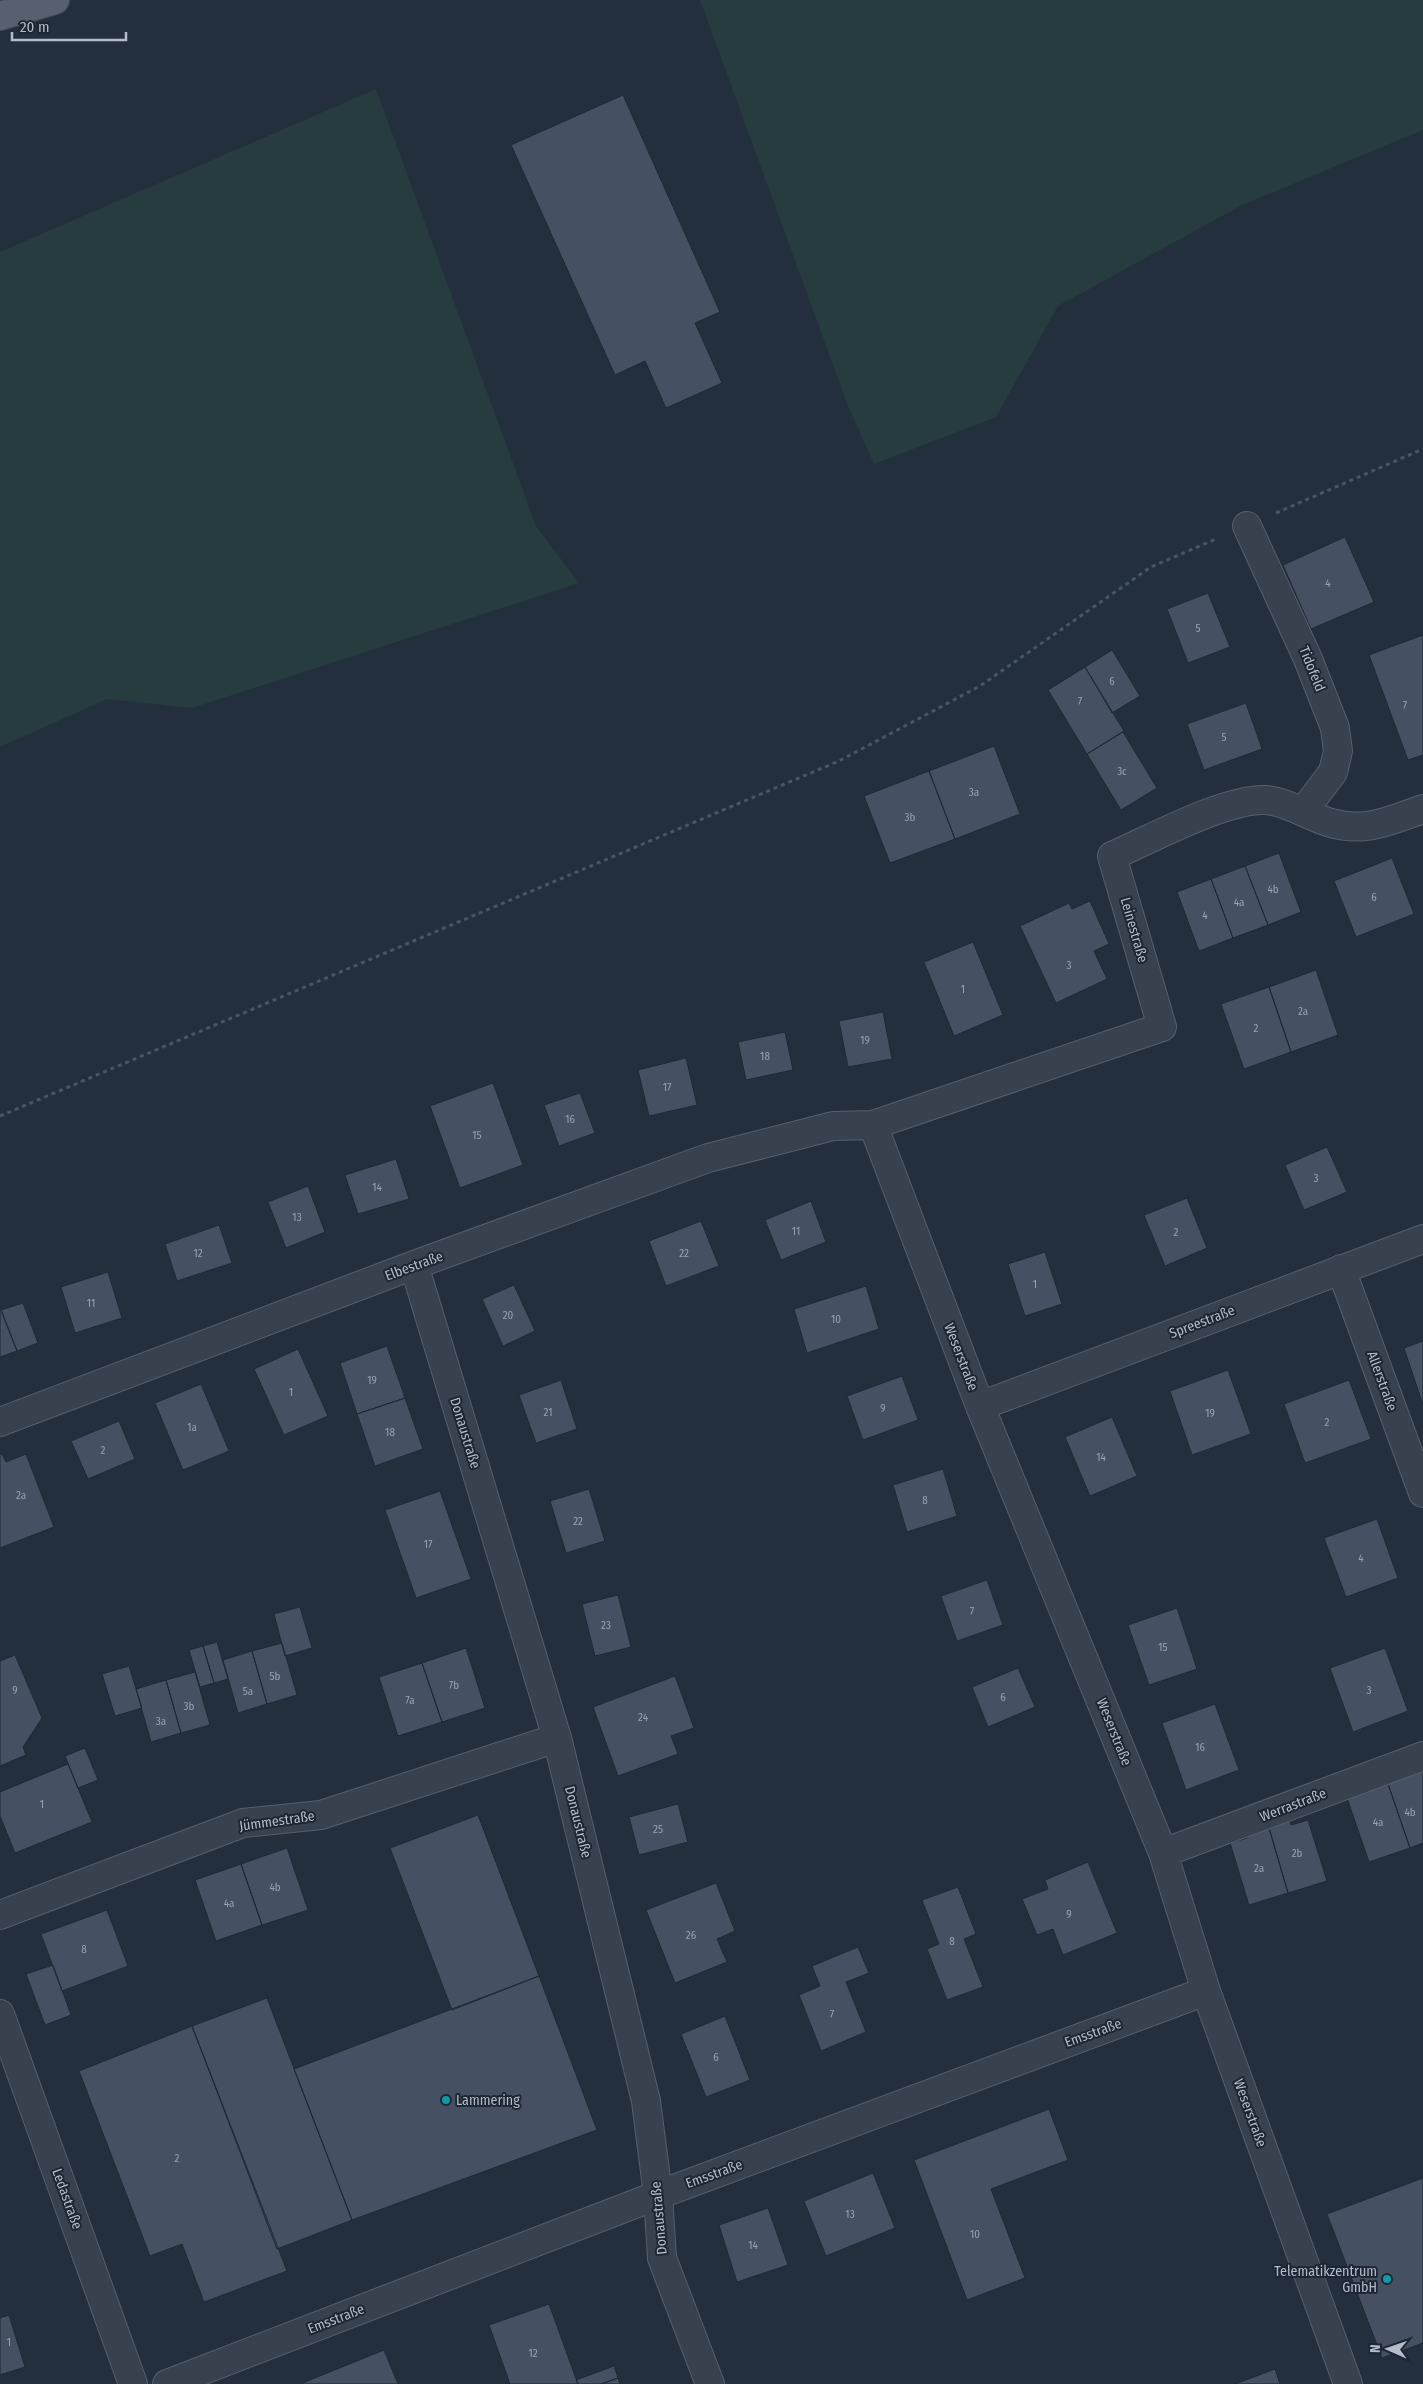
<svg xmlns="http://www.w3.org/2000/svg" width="1423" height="2384" font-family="'Fira Sans Condensed',sans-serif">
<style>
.green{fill:#263c3f}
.building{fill:#455162;stroke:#1f2835}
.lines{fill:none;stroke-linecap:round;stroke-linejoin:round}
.minor-casing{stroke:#565f6c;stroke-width:30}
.primary-casing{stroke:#414a57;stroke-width:30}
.path{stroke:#44595c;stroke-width:3;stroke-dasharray:4 4;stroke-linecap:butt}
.minor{stroke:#38414e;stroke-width:28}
.primary{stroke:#56606e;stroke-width:28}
.culture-dot{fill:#0f9aa8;stroke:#1d2633;stroke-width:2}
.labels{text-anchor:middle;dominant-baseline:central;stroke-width:4;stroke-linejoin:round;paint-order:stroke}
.number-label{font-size:11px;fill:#98a1af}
.street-label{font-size:14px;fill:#b4bcc9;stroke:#1d2633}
.poi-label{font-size:14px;fill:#b4bcc9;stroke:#1d2633;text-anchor:start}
</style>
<rect width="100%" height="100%" fill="#242f3e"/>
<path class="green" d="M700,0H1423V130L1242,205L1058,306L996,417L874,464L848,406Z
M376,89L536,526L579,583L192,708L107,699L0,747V252Z"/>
<path class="building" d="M623,95L720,312L695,323L722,383L666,408L645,361L615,375L511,145Z
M1345,537L1374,602L1311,629L1283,565Z
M1208,593L1230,647L1188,663L1167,609Z
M1423,635V755L1408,760L1369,655Z
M1112,650L1140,696L1112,713L1085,667Z
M1085,667L1124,731L1087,754L1048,690Z
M1246,703L1262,749L1204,770L1187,724Z
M1123,732L1157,788L1121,810L1087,754Z
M994,746L1020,814L955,839L929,771Z
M929,771L955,839L890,863L864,796Z
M1279,853L1301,912L1268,925L1245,866Z
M1392,858L1414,914L1356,937L1334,881Z
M1245,866L1268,925L1233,938L1211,879Z
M1211,879L1233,938L1199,951L1177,892Z
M1090,901L1109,944L1094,951L1107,979L1056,1003L1020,926L1069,903L1072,909Z
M973,942L1003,1015L954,1036L924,962Z
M1316,970L1338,1035L1291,1052L1269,987Z
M1269,987L1291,1052L1244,1069L1221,1004Z
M883,1012L892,1059L848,1067L839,1021Z
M785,1032L793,1070L746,1080L738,1042Z
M686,1058L697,1105L649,1116L638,1070Z
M493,1083L523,1165L460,1188L430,1106Z
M580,1093L595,1133L559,1146L544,1105Z
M1327,1147L1347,1192L1304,1210L1285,1165Z
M396,1159L409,1199L358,1214L345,1175Z
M308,1186L325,1232L286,1248L268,1202Z
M1187,1198L1207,1248L1165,1266L1144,1215Z
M811,1201L826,1242L781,1260L765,1220Z
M701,1221L719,1266L666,1286L649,1241Z
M219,1225L232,1263L177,1281L165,1244Z
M1045,1252L1062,1304L1025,1316L1008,1264Z
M108,1272L122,1318L75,1333L61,1287Z
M514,1285L535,1331L503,1346L482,1299Z
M866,1286L879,1329L807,1353L794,1309Z
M23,1303L38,1343L17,1351L1,1310Z
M1,1310L17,1351L0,1357V1311Z
M1423,1341V1405L1404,1348Z
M387,1346L405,1398L357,1414L340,1363Z
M298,1349L328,1416L284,1435L254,1369Z
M1228,1370L1251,1434L1192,1455L1170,1391Z
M902,1376L918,1420L863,1440L847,1396Z
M561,1380L577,1429L536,1443L519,1395Z
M1349,1380L1371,1439L1305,1463L1284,1404Z
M201,1384L229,1451L183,1470L155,1403Z
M405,1398L423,1449L375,1466L357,1414Z
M1112,1417L1137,1476L1090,1496L1065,1437Z
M119,1421L135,1459L88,1479L71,1441Z
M0,1454H2L6,1462L26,1454L54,1527L0,1548Z
M943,1469L957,1516L907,1532L893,1485Z
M589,1489L605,1541L566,1553L550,1501Z
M440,1491L471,1579L416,1598L385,1510Z
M1377,1519L1398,1578L1346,1597L1324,1538Z
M987,1580L1003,1625L957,1641L941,1596Z
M618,1595L631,1647L595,1656L582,1604Z
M300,1607L312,1648L285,1656L274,1614Z
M1177,1608L1197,1669L1149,1685L1128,1625Z
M217,1642L228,1679L214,1683L203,1646Z
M282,1643L297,1695L267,1704L252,1651Z
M203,1646L214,1683L200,1687L189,1650Z
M466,1648L485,1708L442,1722L422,1663Z
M1385,1648L1408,1711L1353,1732L1330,1668Z
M252,1651L267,1704L238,1713L223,1660Z
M15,1655L42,1718L23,1747L26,1755L0,1766V1661Z
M422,1663L442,1722L398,1736L379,1677Z
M129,1666L142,1708L115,1716L102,1674Z
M1018,1668L1035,1707L988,1727L972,1687Z
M195,1672L210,1725L181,1733L166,1680Z
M675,1676L694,1728L671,1736L678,1754L618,1776L593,1707Z
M166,1680L181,1733L151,1742L136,1689Z
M1215,1704L1239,1770L1186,1790L1162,1723Z
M85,1748L98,1780L78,1788L65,1756Z
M68,1764L92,1822L15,1853L0,1816V1792Z
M1423,1769V1843L1410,1848L1387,1781Z
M1387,1781L1410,1848L1369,1862L1346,1795Z
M678,1804L688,1842L639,1855L629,1817Z
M478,1815L539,1976L452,2010L390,1848Z
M1288,1815L1291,1825L1308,1820L1327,1881L1288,1893L1267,1821Z
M1267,1821L1288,1893L1249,1905L1230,1843L1247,1838L1244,1828Z
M287,1848L308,1910L262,1925L241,1864Z
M1088,1862L1117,1933L1063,1955L1053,1929L1037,1935L1022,1899L1048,1889L1045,1880Z
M241,1864L262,1925L216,1941L195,1880Z
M716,1883L735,1931L717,1939L727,1962L675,1983L646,1910Z
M958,1887L976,1934L964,1939L983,1987L947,2000L927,1949L939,1944L922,1900Z
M107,1910L128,1966L62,1991L41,1934Z
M858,1947L869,1973L846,1982L866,2032L821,2051L799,1995L820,1986L812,1966Z
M53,1965L71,2015L45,2025L26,1974Z
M539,1976L597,2130L352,2220L294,2069Z
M267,1998L352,2220L277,2249L192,2026Z
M725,2016L750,2080L706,2097L681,2034Z
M192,2026L287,2271L204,2302L182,2244L150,2256L79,2071Z
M1049,2109L1068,2160L991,2189L1025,2278L967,2300L914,2160Z
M873,2173L895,2228L826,2256L804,2201Z
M1423,2178V2343L1382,2358L1327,2214Z
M768,2208L788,2265L737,2282L719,2225Z
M549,2304L578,2384H510L489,2325Z
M9,2315L25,2367L0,2375V2318Z
M384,2350L398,2384H300Z
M614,2366L618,2378L601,2384H578L576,2380Z
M1275,2369L1280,2384H1235Z
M618,2378L620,2384H601Z"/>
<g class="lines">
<g class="minor-casing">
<path id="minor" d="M1247,526L1308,659L1335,728L1338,751L1333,772L1303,812
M873,1125L1162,1027L1112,856C1151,839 1226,798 1266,800C1288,802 1310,817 1331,823C1366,833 1391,820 1423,809
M414,1265L557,1738L646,2101L658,2195L662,2258L710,2384
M1341,1269L1423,1493
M980,1406L1423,1239
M0,1422L414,1265L708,1158L833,1126L873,1125L980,1406L1163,1853L1206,1991L1348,2384
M1163,1853L1423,1756
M0,1915L243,1823L321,1815L557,1738
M0,2014L133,2384
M167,2384L658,2195L1206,1991"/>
</g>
<g class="primary-casing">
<path id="primary" d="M0,16L55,0"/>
</g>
<path class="path" d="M1276,513L1423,449
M0,1116L839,761L980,686L1151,567L1216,539"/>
<use href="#minor" class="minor"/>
<use href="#primary" class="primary"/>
</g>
<g class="culture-dot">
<circle cx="446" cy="2100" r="5"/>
<circle cx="1387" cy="2279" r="5"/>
</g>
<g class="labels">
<g class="number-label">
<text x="1328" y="583">4</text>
<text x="1198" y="628">5</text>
<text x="1112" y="681">6</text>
<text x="1080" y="701">7</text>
<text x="1405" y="705">7</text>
<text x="1224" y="737">5</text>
<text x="1122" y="771">3c</text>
<text x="974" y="792">3a</text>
<text x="910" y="817">3b</text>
<text x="1273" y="889">4b</text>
<text x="1374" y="897">6</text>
<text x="1239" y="902">4a</text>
<text x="1205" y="915">4</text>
<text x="1069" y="965">3</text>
<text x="963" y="989">1</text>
<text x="1303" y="1011">2a</text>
<text x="1256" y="1028">2</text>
<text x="865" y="1040">19</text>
<text x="765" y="1056">18</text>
<text x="667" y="1087">17</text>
<text x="570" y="1119">16</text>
<text x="477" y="1135">15</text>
<text x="1316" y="1178">3</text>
<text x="377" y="1187">14</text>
<text x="297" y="1217">13</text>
<text x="796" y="1231">11</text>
<text x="1176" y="1232">2</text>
<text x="198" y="1253">12</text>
<text x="684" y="1253">22</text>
<text x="1035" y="1284">1</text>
<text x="91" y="1303">11</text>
<text x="508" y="1315">20</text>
<text x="836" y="1319">10</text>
<text x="372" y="1380">19</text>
<text x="291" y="1392">1</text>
<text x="883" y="1408">9</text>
<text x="548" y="1412">21</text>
<text x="1210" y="1413">19</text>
<text x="1327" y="1422">2</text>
<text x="192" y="1427">1a</text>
<text x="390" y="1432">18</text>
<text x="103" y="1450">2</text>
<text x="1101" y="1457">14</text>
<text x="21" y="1495">2a</text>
<text x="925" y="1500">8</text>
<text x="578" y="1521">22</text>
<text x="428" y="1544">17</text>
<text x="1361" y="1558">4</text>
<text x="972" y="1611">7</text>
<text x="606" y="1625">23</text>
<text x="1163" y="1647">15</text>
<text x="275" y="1676">5b</text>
<text x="454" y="1685">7b</text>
<text x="15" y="1690">9</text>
<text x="1369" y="1690">3</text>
<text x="248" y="1691">5a</text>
<text x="1003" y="1697">6</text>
<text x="410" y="1700">7a</text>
<text x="189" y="1706">3b</text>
<text x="643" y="1717">24</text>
<text x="161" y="1721">3a</text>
<text x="1200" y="1747">16</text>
<text x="42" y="1804">1</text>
<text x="1410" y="1812">4b</text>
<text x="1378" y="1822">4a</text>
<text x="658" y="1829">25</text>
<text x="1297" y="1853">2b</text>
<text x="1259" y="1868">2a</text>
<text x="275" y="1887">4b</text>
<text x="229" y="1903">4a</text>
<text x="1069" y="1914">9</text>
<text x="691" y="1935">26</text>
<text x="952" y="1941">8</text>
<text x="84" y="1949">8</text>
<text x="832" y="2014">7</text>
<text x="716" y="2057">6</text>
<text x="177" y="2158">2</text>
<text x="850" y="2214">13</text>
<text x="975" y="2234">10</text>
<text x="753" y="2245">14</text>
<text x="9" y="2342">1</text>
<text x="533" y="2353">12</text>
</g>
<g class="street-label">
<text transform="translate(1312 669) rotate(68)">Tidofeld</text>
<text transform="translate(1134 930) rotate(74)">Leinestraße</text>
<text transform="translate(414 1266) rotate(-20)">Elbestraße</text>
<text transform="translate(1202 1322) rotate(-21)">Spreestraße</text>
<text transform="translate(961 1357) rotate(69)">Weserstraße</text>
<text transform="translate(1382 1381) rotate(70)">Allerstraße</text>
<text transform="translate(465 1433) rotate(73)">Donaustraße</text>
<text transform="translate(1114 1732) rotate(68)">Weserstraße</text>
<text transform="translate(1293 1805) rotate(-21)">Werrastraße</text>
<text transform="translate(277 1821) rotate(-8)">Jümmestraße</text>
<text transform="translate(578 1822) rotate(76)">Donaustraße</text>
<text transform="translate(1093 2033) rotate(-20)">Emsstraße</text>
<text transform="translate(1250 2113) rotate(70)">Weserstraße</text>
<text transform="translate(714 2174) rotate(-20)">Emsstraße</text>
<text transform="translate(67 2199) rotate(70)">Ledastraße</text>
<text transform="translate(659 2218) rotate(-95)">Donaustraße</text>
<text transform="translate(336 2319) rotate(-21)">Emsstraße</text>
</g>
<g class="poi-label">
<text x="456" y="2100">Lammering</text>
<text x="1377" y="2271" text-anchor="end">Telematikzentrum<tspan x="1377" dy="16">GmbH</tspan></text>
</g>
</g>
<g transform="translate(1388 2349) rotate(272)" stroke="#1d2633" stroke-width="4" paint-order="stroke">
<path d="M0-4L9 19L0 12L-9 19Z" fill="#b4bcc9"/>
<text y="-8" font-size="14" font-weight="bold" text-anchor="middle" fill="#b4bcc9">N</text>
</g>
<path d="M12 32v8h114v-8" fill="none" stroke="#b4bcc9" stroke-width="2.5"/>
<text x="20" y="32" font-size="15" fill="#b4bcc9" stroke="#1d2633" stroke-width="4" paint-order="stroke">20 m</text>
</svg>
